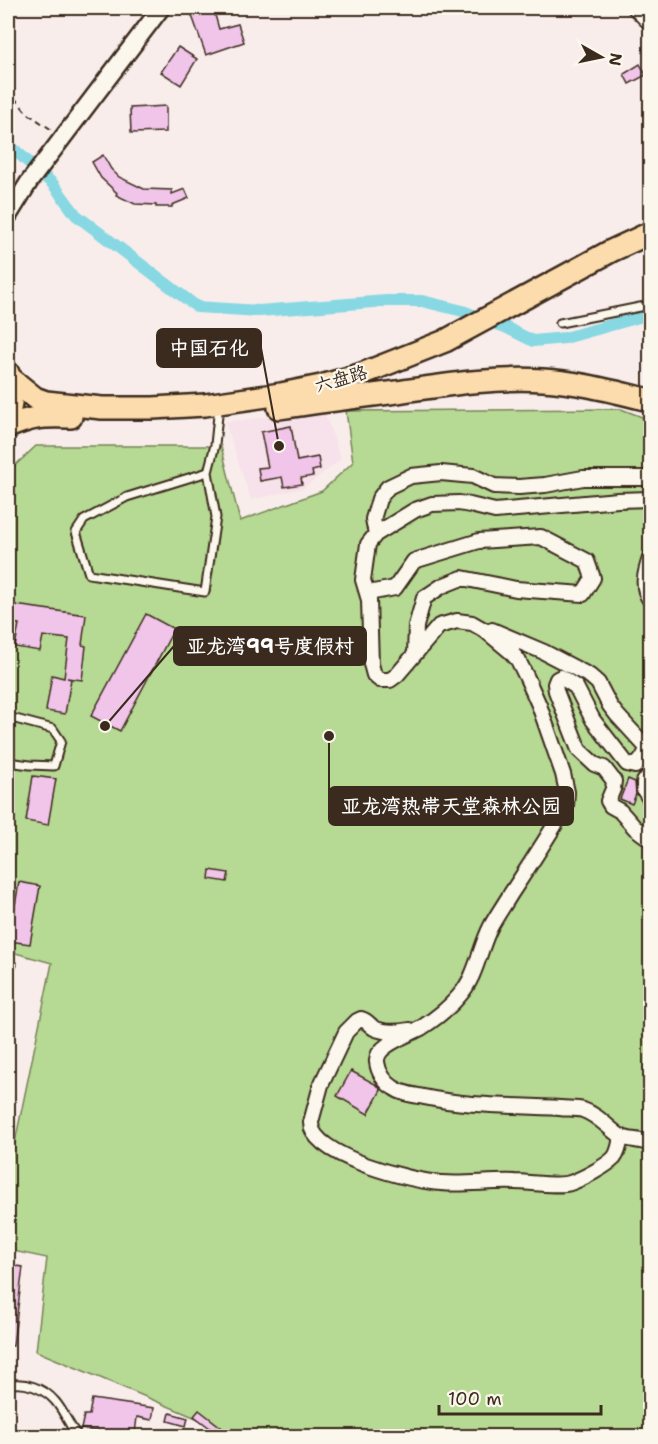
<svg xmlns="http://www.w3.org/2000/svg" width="658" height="1444" font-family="'Shantell Sans','LXGW WenKai TC',sans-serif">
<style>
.built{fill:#f7e1ea}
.green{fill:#b6d993;stroke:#788258;stroke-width:1.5}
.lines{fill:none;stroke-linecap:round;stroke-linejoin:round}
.canal{stroke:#87d8e2;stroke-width:12}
.building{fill:#f1c4e9;stroke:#3b2a1e;stroke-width:1.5}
.service-casing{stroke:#3b2a1e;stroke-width:11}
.minor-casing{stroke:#3b2a1e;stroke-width:18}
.tertiary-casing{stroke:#3b2a1e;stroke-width:21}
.primary-casing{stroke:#3b2a1e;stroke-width:26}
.path{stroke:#3b2a1e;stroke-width:2;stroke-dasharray:6 4.5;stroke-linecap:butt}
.service{stroke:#fbf7ec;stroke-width:7}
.minor{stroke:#fbf7ec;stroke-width:14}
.tertiary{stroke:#fbf7ec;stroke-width:16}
.primary{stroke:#fcdcac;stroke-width:21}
.labels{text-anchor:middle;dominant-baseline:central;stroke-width:4.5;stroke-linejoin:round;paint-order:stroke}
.street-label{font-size:18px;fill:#3b2a1e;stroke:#fbf7ec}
.leader{fill:none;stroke:#3b2a1e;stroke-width:2}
.callout-dot{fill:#3b2a1e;stroke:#fbf7ec;stroke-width:2}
.callout{fill:#3b2a1e;stroke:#3b2a1e;stroke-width:2}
.callout-label{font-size:20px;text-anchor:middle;font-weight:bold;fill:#fff}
</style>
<rect width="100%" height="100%" fill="#f9edeb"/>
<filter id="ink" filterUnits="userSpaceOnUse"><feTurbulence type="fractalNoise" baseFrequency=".0167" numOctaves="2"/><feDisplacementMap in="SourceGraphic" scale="12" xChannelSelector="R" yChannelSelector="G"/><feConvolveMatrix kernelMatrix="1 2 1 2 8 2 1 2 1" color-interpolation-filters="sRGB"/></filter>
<g filter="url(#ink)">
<path class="built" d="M324,410L341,459L304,488L251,500L225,422Z"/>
<path class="green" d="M621,409L650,420V1436H239L36,1351L47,1258L8,1250V1176L52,963L8,951V472L36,446H221L240,521L322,491L353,462L346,411Z"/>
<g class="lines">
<path class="canal" d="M8,144L53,184L76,215L197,307L259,311L386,301H422L463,311L507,328L533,341L565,338L650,314"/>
</g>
<path class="building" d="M197,8H213L219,29L238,24L244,42L206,55L190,10Z
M178,47L197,59L181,85L161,72Z
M640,64L646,75L629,84L624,74Z
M166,106V132L131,133L130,108Z
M103,155L111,169L119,177L144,189L172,190V194L185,189L189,198L172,205V207H156V205L135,204L116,195L117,193L101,178L92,162Z
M291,426L297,461L318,457L320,469L312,471L313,476L301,478L302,484L284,487L282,477L260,481L258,468L268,467L261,432Z
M8,604L86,615L82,645L86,646L82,680L67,678L71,679L65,714L46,711L52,675L64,678L69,639L43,636L40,651L15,647L19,624L8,623Z
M146,614L174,629L120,731L91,716Z
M33,776L56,779L48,825L26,821Z
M628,779L635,782L636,794L632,804L620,799Z
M210,870L229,873L227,882L209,879Z
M19,882L40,886L30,944L9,941Z
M351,1071L377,1085L381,1090L368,1114L337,1096Z
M8,1265L23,1267L13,1346H8Z
M92,1399L154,1408L152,1420L137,1417L135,1434L111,1432L110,1436L97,1434L98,1431L81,1429L84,1415H89Z
M199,1410L226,1431L222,1437L194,1416Z
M170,1413L188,1418L186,1426L168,1421Z"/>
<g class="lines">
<g class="service-casing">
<path id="service" d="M560,323L650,305
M208,472L216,517L205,592L89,574L76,532L84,520L127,497L208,472L215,445L218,415
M8,717L53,729L61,741L54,766L30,765L8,762
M8,964L12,965
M8,1385C24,1381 44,1388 55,1401C64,1411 69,1426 78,1436"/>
</g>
<g class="minor-casing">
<path id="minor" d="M635,8L650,23
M650,499L618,500L495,511L470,505L459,503L432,504L415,510L376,534L368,544L363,580L369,600L371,664L374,675L380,680H390L397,675L439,626L457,621L472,623L486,631L510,651L518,660L527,678L539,705L563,774L567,792L566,806C549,836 529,866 510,895C504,905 497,915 491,926C479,949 477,976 459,996C449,1008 435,1019 421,1028C409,1035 375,1045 377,1062C378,1072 385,1083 394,1088C402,1094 414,1095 424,1097C471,1107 513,1105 560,1108C567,1109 576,1108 583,1110C598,1115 607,1127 620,1136C629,1141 641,1139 650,1144
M376,534L373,519L379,499L388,487L411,476L441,473L473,476L494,486L519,487L545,485L583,478H645L650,480
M650,558C645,573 641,587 650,600
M368,593L395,588L414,561L479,541L541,537L587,561L593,578L583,594L516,589L462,578L442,586L424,598L416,626L415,654
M492,630L544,652L590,676L598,683L610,706L617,715L650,751
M647,748C645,756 642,761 635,766L627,764L593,720L576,687L561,677L557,679L555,684L556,691L579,750L594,764L604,768L614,781L613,789L608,801L611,806L620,811L635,828L650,839
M650,774L644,782V790L650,799
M410,1030C399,1032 384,1033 374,1028C369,1025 368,1021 361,1019L357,1021L346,1032L321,1085L311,1122C309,1156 415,1182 441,1183C466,1185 490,1181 515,1182C529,1182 558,1187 570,1183C582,1179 605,1167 614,1158C619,1152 620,1143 621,1136"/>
</g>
<g class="tertiary-casing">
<path id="tertiary" d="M8,216L29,182L161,8"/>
</g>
<g class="primary-casing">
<path id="primary" d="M8,373C14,388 12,402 8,418
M9,377L35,398L46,402L102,408H153L205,405L281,394L321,386L359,375L445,341L611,251L650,233
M279,408C318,402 357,397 397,392C445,385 494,377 543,380C579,382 615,392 650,400
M8,427C33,416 44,416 71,417"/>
</g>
<path class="path" d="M8,90L27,113L52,130"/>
<use href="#service" class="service"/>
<use href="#minor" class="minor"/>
<use href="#tertiary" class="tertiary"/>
<use href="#primary" class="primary"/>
</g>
</g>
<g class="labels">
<g class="street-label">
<text transform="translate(341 379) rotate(-16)">六盘路</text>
</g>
</g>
<path class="leader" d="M279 446L261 348M105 726L174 646M329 736L329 806"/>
<g class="callout-dot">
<circle cx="279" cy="446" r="6"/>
<circle cx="105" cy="726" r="6"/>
<circle cx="329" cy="736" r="6"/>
</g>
<g class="callout">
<rect x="157" y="329" width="104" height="38" rx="6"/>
<rect x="174" y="627" width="192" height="38" rx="6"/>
<rect x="329" y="787" width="244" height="38" rx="6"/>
</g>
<g class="callout-label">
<text x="209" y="355">中国石化</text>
<text x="270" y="653">亚龙湾99号度假村</text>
<text x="451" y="813">亚龙湾热带天堂森林公园</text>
</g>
<rect width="658" height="1444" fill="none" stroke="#fbf7ec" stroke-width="30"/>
<rect x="15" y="15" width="628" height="1414" fill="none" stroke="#3b2a1e" stroke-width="2" filter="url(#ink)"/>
<g transform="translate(601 57) rotate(99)" stroke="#fbf7ec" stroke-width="4.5" paint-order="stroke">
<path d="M0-4.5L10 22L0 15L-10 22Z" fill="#3b2a1e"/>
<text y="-9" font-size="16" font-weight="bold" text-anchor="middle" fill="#3b2a1e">N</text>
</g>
<path d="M439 1405v9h162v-9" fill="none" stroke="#3b2a1e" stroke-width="3"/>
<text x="448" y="1405" font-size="18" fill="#3b2a1e" stroke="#fbf7ec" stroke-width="4.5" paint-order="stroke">100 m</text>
</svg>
